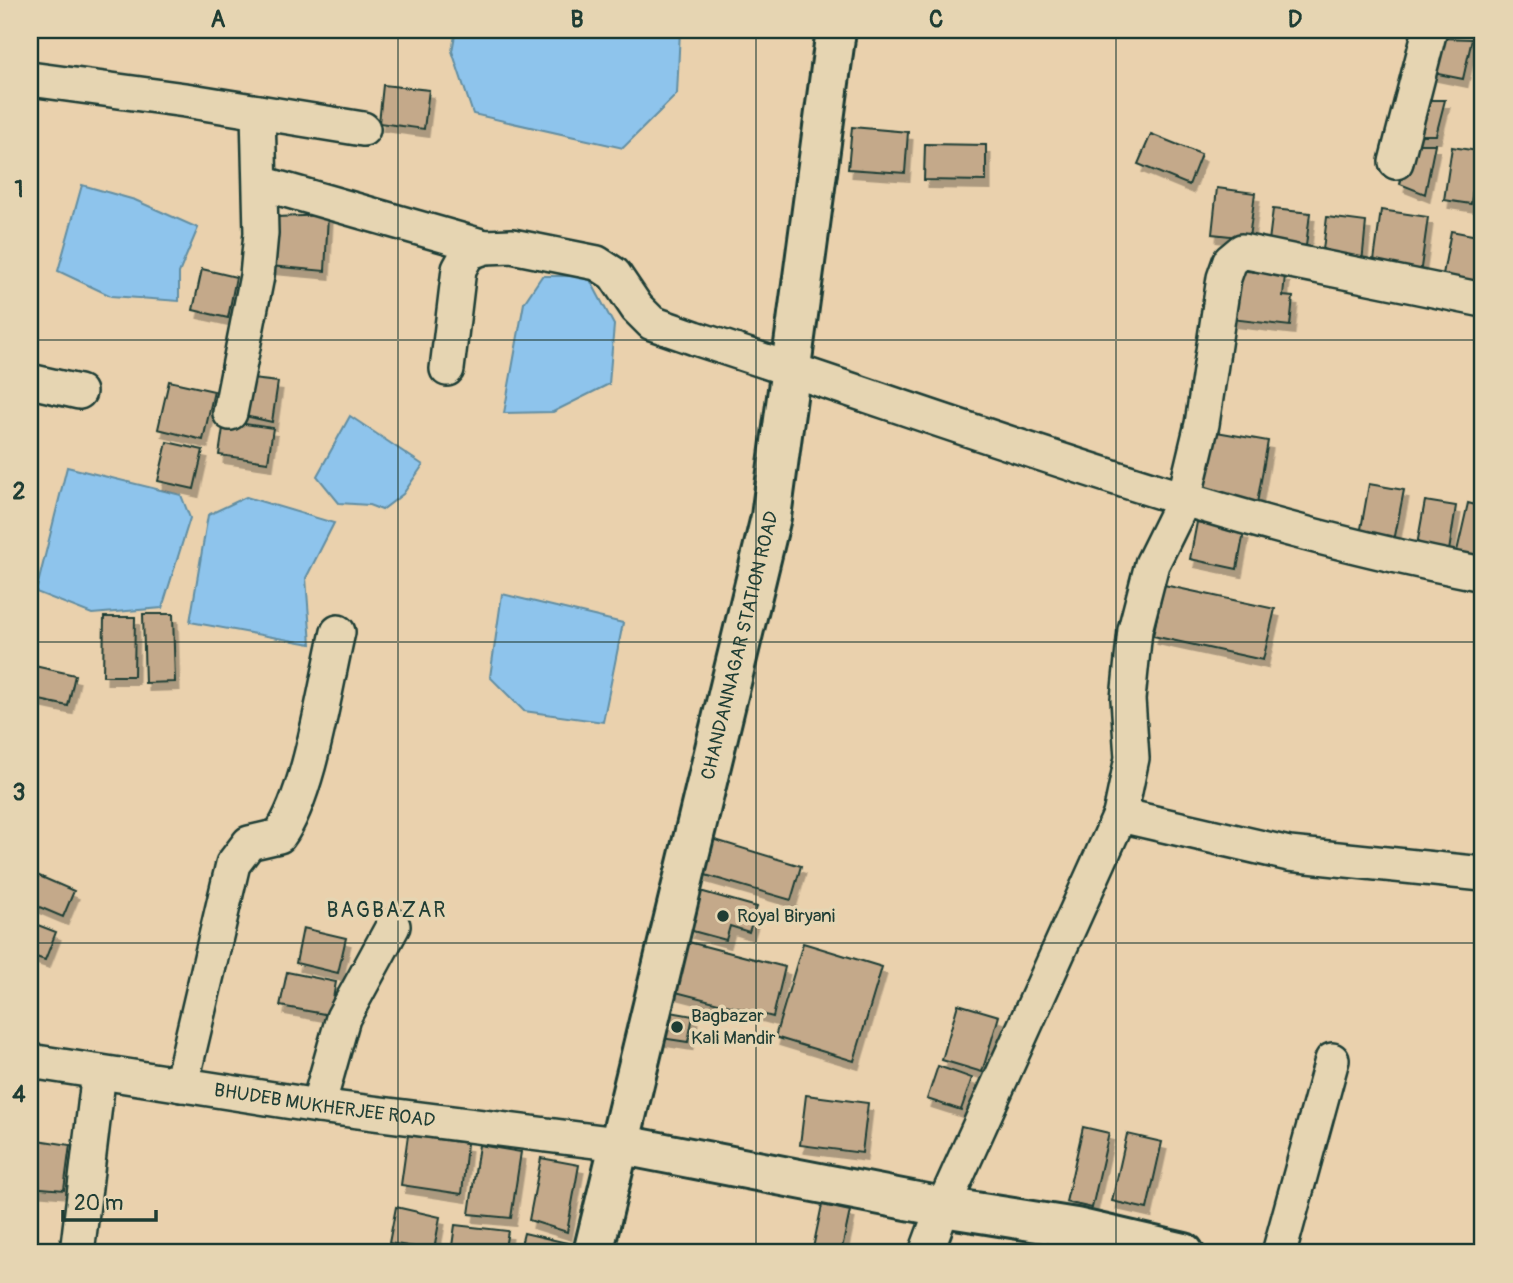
<svg xmlns="http://www.w3.org/2000/svg" width="1513" height="1283" font-family="Pangolin,sans-serif">
<style>
.water{fill:#8ec4ec;stroke:#628ea2;stroke-width:2}
.building{fill:#c4a98a;stroke:#1f3d34;stroke-width:2;filter:url(#shadow)}
.lines{fill:none;stroke-linecap:round;stroke-linejoin:round}
.minor-casing{stroke:#1f3d34;stroke-width:38}
.major-casing{stroke:#1f3d34;stroke-width:44}
.minor{stroke:#e6d5b2;stroke-width:33}
.major{stroke:#e6d5b2;stroke-width:38}
.grid{fill:none;stroke:#1f3d34;stroke-width:2;stroke-opacity:0.55}
.poi-dot{fill:#1f3d34;stroke:#e6d5b2;stroke-width:2.5}
.labels{text-anchor:middle;dominant-baseline:central;stroke-width:7;stroke-linejoin:round;paint-order:stroke}
.street-label{font-size:19px;fill:#1f3d34;stroke:#e6d5b2}
.poi-label{font-size:19px;fill:#1f3d34;stroke:#e6d5b2;text-anchor:start}
.neighbourhood-label{font-size:21px;letter-spacing:2px;fill:#1f3d34;stroke:#e6d5b2}
.neatline{fill:none;stroke:#1f3d34;stroke-width:2.5}
.grid-label{font-size:23px;text-anchor:middle;font-weight:bold;fill:#1f3d34}
</style>
<defs>
<filter id="shadow"><feDropShadow dx="4.5" dy="8" stdDeviation="0" flood-color="#0004"/></filter>
</defs>
<rect width="100%" height="100%" fill="#ead1ad"/>
<filter id="ink" filterUnits="userSpaceOnUse"><feTurbulence type="fractalNoise" baseFrequency=".0143" numOctaves="2"/><feDisplacementMap in="SourceGraphic" scale="14" xChannelSelector="R" yChannelSelector="G"/><feConvolveMatrix kernelMatrix="1 2 1 2 8 2 1 2 1" color-interpolation-filters="sRGB"/></filter>
<g filter="url(#ink)">
<path class="water" d="M456,30H680L677,94L623,148L473,114L452,51Z
M82,185L135,200L198,228L179,273V301L111,296L58,271Z
M542,276H588L614,325L609,384L553,412L504,413L524,303Z
M350,416L423,465L403,494L382,510L369,505L339,503L317,476Z
M67,467L181,495L190,518L162,608L92,614L36,592Z
M246,497L334,523L306,578L311,644L190,622L208,515Z
M502,594L623,623L603,722L524,711L490,677Z"/>
<path class="building" d="M1440,38L1472,39L1463,79L1433,73Z
M383,85L429,90L424,129L379,123Z
M1424,100H1445L1436,135H1411Z
M852,127L908,132L905,173L848,169Z
M1151,134L1201,154L1189,185L1138,164Z
M925,144L986,145V181L924,180Z
M1412,144H1435L1425,194L1400,184Z
M1452,147L1478,151L1471,204L1444,200Z
M1217,188L1255,193L1249,238L1212,234Z
M1273,209L1310,213L1306,246L1269,241Z
M1381,210L1428,217L1420,275L1373,268Z
M328,215L325,271L270,266L276,217Z
M1327,217L1366,222L1362,263L1322,258Z
M1451,231L1483,237V287L1442,280Z
M202,269L236,277L228,318L193,310Z
M1237,270L1285,275L1283,296L1293,297L1290,326L1231,319Z
M243,378L278,382L272,422L236,414Z
M169,381L214,391L203,440L158,429Z
M224,421L273,428L268,462L219,455Z
M1211,431L1268,441L1256,509L1200,498Z
M167,442L203,450L194,489L158,481Z
M1369,484L1404,490L1393,546L1359,540Z
M1425,501L1456,506L1449,551L1417,545Z
M1468,503L1483,507V567L1455,560Z
M1197,522L1244,532L1237,569L1190,559Z
M1164,585L1275,609L1263,660L1153,636Z
M143,614H173L175,682L145,683Z
M104,617H135L134,676H103Z
M30,665L75,675L68,706L30,698Z
M712,839L801,866L791,900L702,874Z
M30,872L74,891L63,917L30,903Z
M700,891L757,907L749,932L730,926L726,940L689,930Z
M30,922L56,932L45,960L30,955Z
M303,928L346,938L338,973L296,963Z
M681,940L785,967L773,1017L668,990Z
M803,943L882,967L854,1061L775,1037Z
M287,972L336,982L330,1015L280,1006Z
M958,1004L999,1016L982,1072L942,1060Z
M665,1011L693,1016L688,1042L661,1038Z
M938,1066L972,1078L961,1110L927,1099Z
M806,1095L868,1103L862,1153L800,1145Z
M1083,1127L1109,1133L1092,1208L1066,1202Z
M1127,1134L1162,1142L1147,1209L1112,1201Z
M408,1135L467,1143L462,1194L401,1185Z
M31,1139L70,1145L64,1190L30,1187Z
M479,1145L521,1152L511,1218L469,1214Z
M541,1158L579,1165L567,1232L529,1220Z
M822,1205L850,1211L841,1253H812Z
M396,1207L440,1217L434,1250L389,1243Z
M455,1225L508,1231L504,1253H451Z
M524,1233L567,1243L564,1253H519Z"/>
<g class="lines">
<g class="minor-casing">
<g id="minor">
<path d="M30,79L185,100L363,129"/>
<path d="M1396,162L1430,30"/>
<path d="M261,183L485,247"/>
<path d="M447,369L459,269L468,253L485,247L512,246L597,263L614,274L637,308L652,323L695,338C955,422 1214,523 1483,574"/>
<path d="M30,381L79,392"/>
<path d="M230,413L257,276L261,233L258,112"/>
<path d="M1120,815L1289,854L1483,874"/>
<path id="s1" d="M30,1061L318,1106L618,1144"/>
<path d="M181,1085L233,864L249,843L279,836C310,794 325,686 338,632"/>
<path d="M318,1106L343,1018L393,926"/>
<path d="M77,1253L99,1072"/>
<path d="M926,1253L943,1207L1120,815L1132,758L1128,699L1135,630L1152,564L1184,499L1202,424L1224,278L1230,261L1242,251L1483,300"/>
<path d="M1279,1253L1332,1060"/>
</g>
</g>
<g class="major-casing">
<g id="major">
<path d="M618,1144L943,1207L1076,1228L1184,1253"/>
<path id="s2" d="M593,1253L771,517L836,30"/>
</g>
</g>
<use href="#minor" class="minor"/>
<use href="#major" class="major"/>
</g>
</g>
<path class="grid" d="M398,30V1253M756,30V1253M1116,30V1253M30,340H1483M30,642H1483M30,943H1483"/>
<g class="poi-dot">
<circle cx="723" cy="916" r="7"/>
<circle cx="677" cy="1027" r="7"/>
</g>
<g class="labels">
<g class="street-label">
<text stroke="none"><textPath href="#s2" startOffset="625">CHANDANNAGAR STATION ROAD</textPath></text>
<text stroke="none"><textPath href="#s1" startOffset="298">BHUDEB MUKHERJEE ROAD</textPath></text>
</g>
<g class="poi-label">
<text x="737" y="916">Royal Biryani</text>
<text x="691" y="1016">Bagbazar<tspan x="691" dy="22">Kali Mandir</tspan></text>
</g>
<g class="neighbourhood-label">
<text x="387" y="910">BAGBAZAR</text>
</g>
</g>
<rect width="1513" height="1283" fill="none" stroke="#e6d5b2" stroke-width="77"/>
<path d="M63 1210v10h93v-10" fill="none" stroke="#1f3d34" stroke-width="3.5"/>
<text x="74" y="1210" font-size="21" fill="#1f3d34" stroke="#e6d5b2" stroke-width="5" paint-order="stroke">20 m</text>
<rect x="38" y="38" width="1436" height="1206" class="neatline"/>
<g class="grid-label">
<text x="218" y="27">A</text>
<text x="577" y="27">B</text>
<text x="936" y="27">C</text>
<text x="1295" y="27">D</text>
<text x="19" y="197">1</text>
<text x="19" y="499">2</text>
<text x="19" y="800">3</text>
<text x="19" y="1102">4</text>
</g>
</svg>
